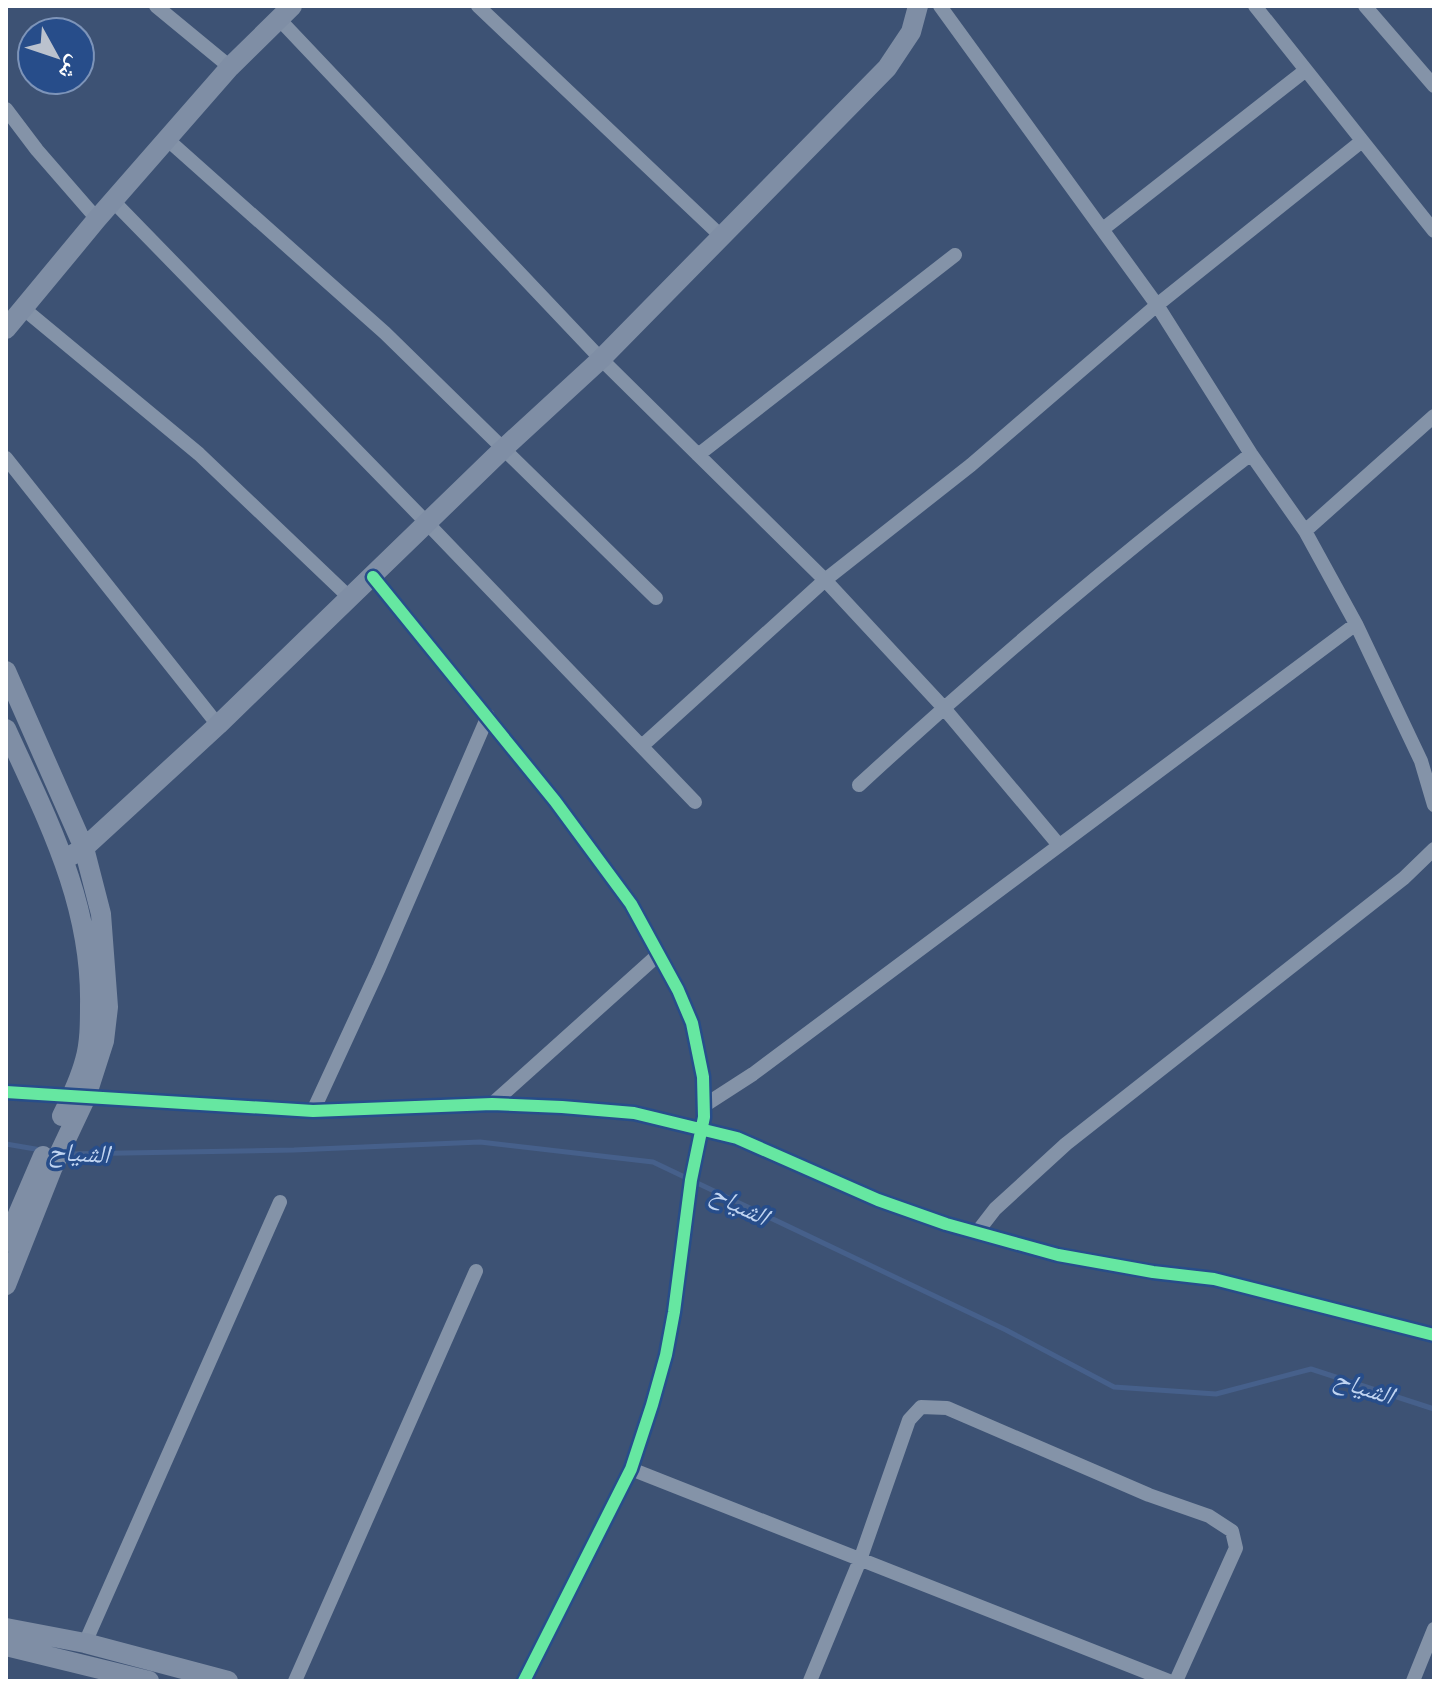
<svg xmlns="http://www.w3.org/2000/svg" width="1440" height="1687" font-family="'Golos Text','Noto Naskh Arabic',sans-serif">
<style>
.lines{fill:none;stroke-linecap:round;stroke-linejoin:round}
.stream{stroke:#46608b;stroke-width:5}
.street{stroke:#8493a8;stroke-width:14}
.secondary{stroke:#7f8ea5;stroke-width:20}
.cycleway-casing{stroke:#274d8a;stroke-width:17}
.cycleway{stroke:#66e7a1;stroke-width:12}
.labels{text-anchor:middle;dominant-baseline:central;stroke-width:7;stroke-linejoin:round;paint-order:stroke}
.water-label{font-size:26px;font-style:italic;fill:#c0d4f1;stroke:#274d8a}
</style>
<rect width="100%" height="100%" fill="#3d5274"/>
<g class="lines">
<path class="stream" d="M6,1144L41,1150
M66,1154L294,1150L480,1142L653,1162L1006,1330L1114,1387L1216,1394L1311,1369L1434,1409"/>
<path class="street" d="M156,6L230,67
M478,6L721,236
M940,6L1157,305L1251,454L1305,531L1356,624L1421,761L1434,805
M1255,6L1434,231
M1365,6L1434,86
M278,18L601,359L825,580L943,707L1058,844
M6,109L37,150L97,219
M168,140L385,333L656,598
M114,202L428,524L695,802
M1103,229L1306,70
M24,309L199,454L350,598
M698,455L955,255
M6,458L218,725
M1305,531L1434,416
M373,577L555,801L631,904L678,990L692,1023L703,1077L704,1117L691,1180L674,1312L666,1355L652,1405L631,1469L524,1681
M643,745L825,580L971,465L1157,305L1362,141
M859,785C985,669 1116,558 1251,454
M6,1092L313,1111L492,1104L562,1107L634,1113L737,1138L878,1200L946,1224L1058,1255L1153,1272L1214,1279L1434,1335
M492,1104L659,954
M705,1105L753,1074L1356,624
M313,1111L379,968L488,716
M978,1231L995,1209L1066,1144L1404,878L1434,849
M631,1469L1169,1681
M85,1643L280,1202
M295,1681L476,1271
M810,1681L860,1560L909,1420L921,1407L947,1408L1149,1495L1209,1516L1232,1531L1236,1548L1176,1681
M1413,1681L1434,1629"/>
<path class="secondary" d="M6,329L97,219L230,67L292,6
M6,671L84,848L101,914L108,1007L104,1041L86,1097L52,1169L6,1285
M6,729C47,819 92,903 90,1005C90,1023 90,1043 85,1060C80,1079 71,1098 62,1116
M65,859L84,848L218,725L502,450L601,359L887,68L911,32L918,6
M6,1242L43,1156
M6,1628L85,1643L228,1681
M6,1646L149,1681"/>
<g class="cycleway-casing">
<path id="cycleway" d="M373,577L555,801L631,904L678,990L692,1023L703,1077L704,1117L691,1180L674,1312L666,1355L652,1405L631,1469L524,1681
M6,1092L313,1111L492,1104L562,1107L634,1113L737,1138L878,1200L946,1224L1058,1255L1153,1272L1214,1279L1434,1335"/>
</g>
<use href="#cycleway" class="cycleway"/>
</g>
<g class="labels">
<g class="water-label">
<text transform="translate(79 1152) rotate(3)">الشياح</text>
<text transform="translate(740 1204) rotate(26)">الشياح</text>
<text transform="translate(1364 1386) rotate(18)">الشياح</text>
</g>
</g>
<rect width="1440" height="1687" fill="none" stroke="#ffffff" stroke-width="16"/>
<g transform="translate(56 56) rotate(130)"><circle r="38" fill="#274d8a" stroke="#7d94b9" stroke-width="2"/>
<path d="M0-6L14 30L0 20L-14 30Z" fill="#bbc2ce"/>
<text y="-12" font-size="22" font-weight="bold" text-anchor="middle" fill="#ffffff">ش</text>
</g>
</svg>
